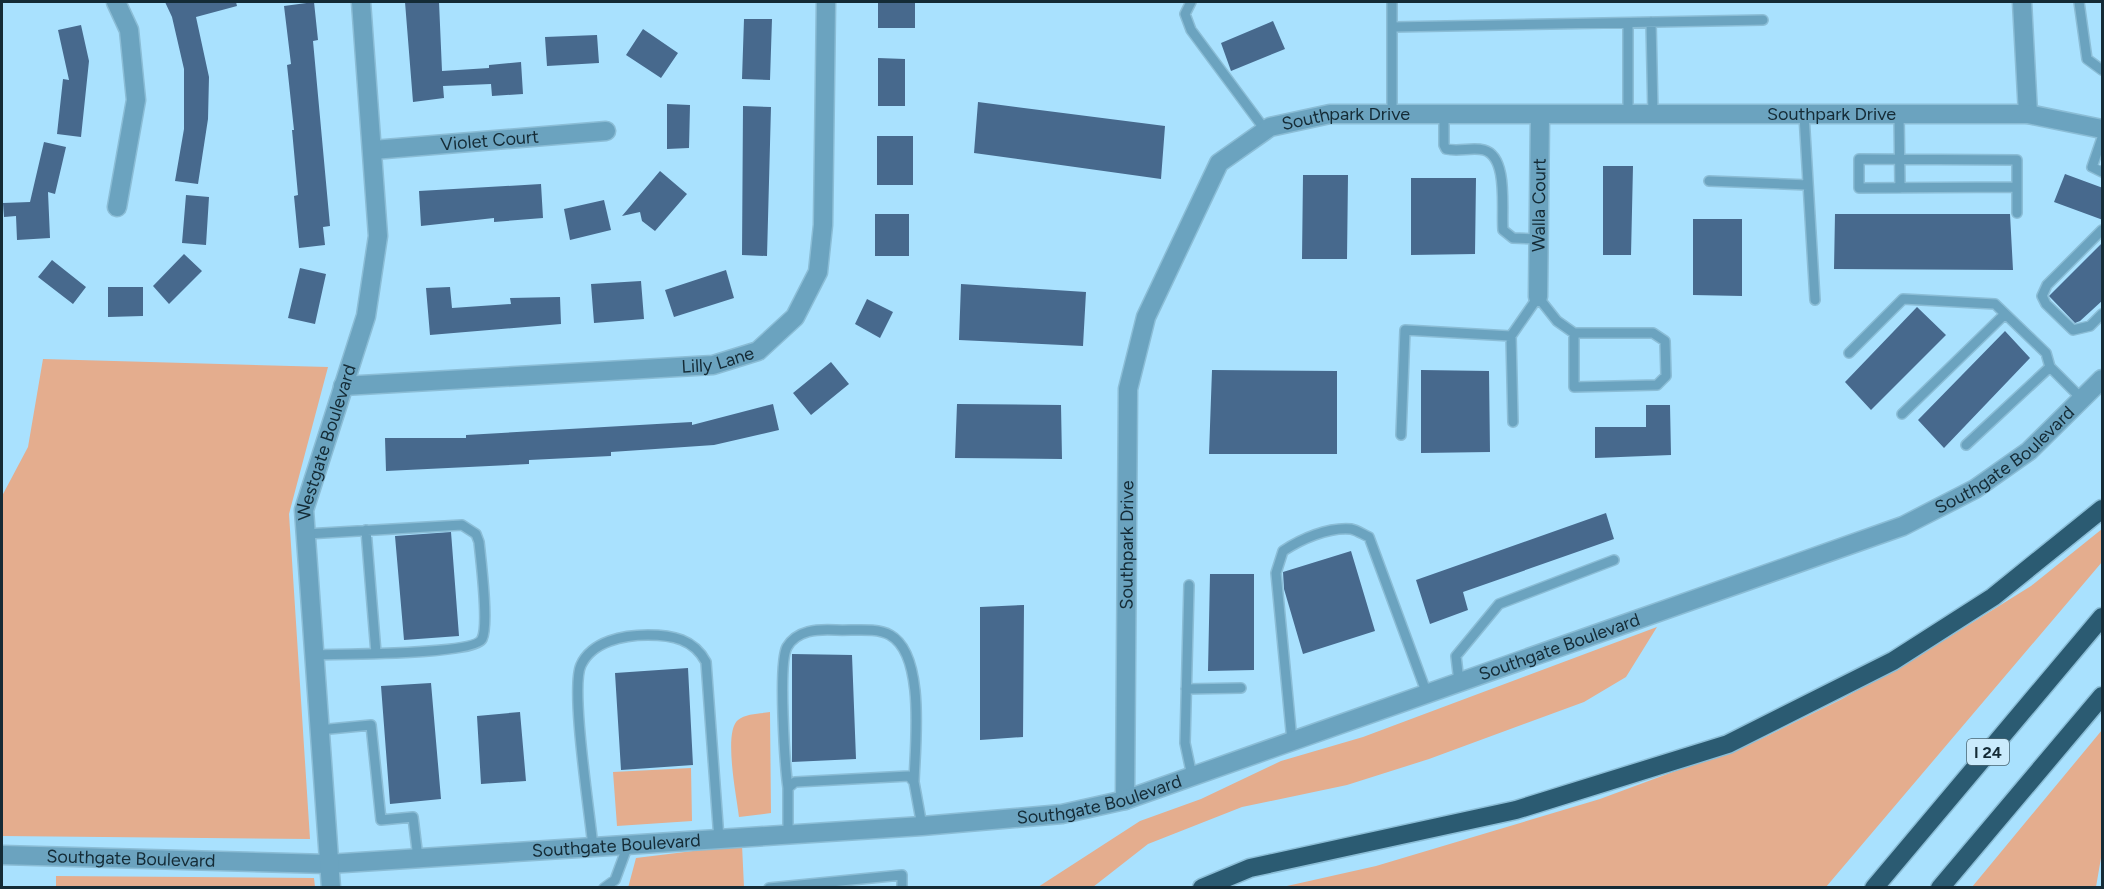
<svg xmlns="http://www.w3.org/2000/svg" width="2104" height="889" font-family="Figtree,sans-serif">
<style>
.green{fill:#e4ad8e}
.building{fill:#47698d}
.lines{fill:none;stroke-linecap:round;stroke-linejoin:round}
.lane-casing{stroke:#8bbdd6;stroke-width:12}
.street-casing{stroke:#8bbdd6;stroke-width:21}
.highway-casing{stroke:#8bbdd6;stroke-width:21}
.lane{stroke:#6ba3bf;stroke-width:9}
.street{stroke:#6ba3bf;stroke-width:18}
.highway{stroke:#2b5b72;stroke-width:18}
.labels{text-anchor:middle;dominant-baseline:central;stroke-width:6;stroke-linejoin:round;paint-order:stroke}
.shield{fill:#caebfc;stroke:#4b6571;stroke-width:1.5}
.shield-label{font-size:16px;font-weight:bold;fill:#142b36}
.street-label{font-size:18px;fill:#142b36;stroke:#caebfc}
</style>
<rect width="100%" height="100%" fill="#a9e1fe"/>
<path class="green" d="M43,359L328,367L289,514L310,839L2,836V496L28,447Z
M2102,529V562L1826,887L1278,888L1376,866L1600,799L1759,740L1842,699L1930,649L2031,586Z
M1657,627L1626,677L1584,702L1429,759L1347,785L1242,807L1148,844L1093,887H1038L1140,821L1201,799L1281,761L1363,737Z
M770,712L771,813L739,817C737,798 723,732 738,720C746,713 760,714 770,712Z
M2102,730V852L2096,887H1972Z
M691,768L692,821L617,826L613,772Z
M742,845L744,887L628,888L636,858Z
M56,876L314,878L315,887L56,888Z"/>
<path class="building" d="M165,2H236L237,6L196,17L209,77L208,119L198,184L175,181L184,129V69L172,17Z
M314,2L318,40L313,41L330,226L323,227L325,245L299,248L294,196L298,195L292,130H294L287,65L291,64L284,6Z
M405,2H439L442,71L489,68V65L521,62L523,94L492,96L491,84L443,86L444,98L413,102Z
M878,2H915V28H878Z
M744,19H772L770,80L742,79Z
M1273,21L1285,49L1231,71L1221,43Z
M81,25L89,61L81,137L57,134L63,79L69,80L58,30Z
M643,29L678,53L661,78L626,55Z
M597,35L599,63L547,66L545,37Z
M878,58L905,59V106H878Z
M978,102L1165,126L1161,179L974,153Z
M667,104L690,105L689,148L667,149Z
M743,106L771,107L767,256L742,255Z
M877,136H913V185H877Z
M44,142L66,147L55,194L48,192L50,238L17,240L16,216L4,217L3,203L30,202Z
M1603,166H1633L1631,255H1603Z
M660,171L687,194L655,231L642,221L640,212L622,216Z
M2065,174L2103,188V220L2054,202Z
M1303,175H1348L1347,259H1302Z
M1411,178H1476L1475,254L1411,255Z
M541,184L543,218L494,222V218L421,226L419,191Z
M186,195L209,197L206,245L182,243Z
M604,200L611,230L570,240L564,209Z
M875,214H909V256H875Z
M1835,214H2010L2013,270L1834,269Z
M1693,219H1742V296L1693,295Z
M2103,242V300L2080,321L2075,323L2049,296Z
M184,254L202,271L169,304L153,286Z
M52,260L86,287L73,304L38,277Z
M300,268L326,274L315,324L288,318Z
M726,270L734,298L674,317L665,290Z
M641,281L644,319L594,323L591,284Z
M961,284L1086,292L1083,346L959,340Z
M108,287H143V316L108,317Z
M450,287L452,308L511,304L510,298L560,297L561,324L430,335L426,288Z
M867,299L893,312L880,338L855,324Z
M1917,307L1946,335L1871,410L1845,382Z
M2005,331L2030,358L1944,448L1918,420Z
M831,362L849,384L811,415L793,393Z
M1212,370L1337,371V454H1209Z
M1421,370L1489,371L1490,452L1421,453Z
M773,404L779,430L714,445L611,452V456L529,460V464L386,471L385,438H466V435L692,422V425Z
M957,404L1061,405L1062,459L955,458Z
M1646,405H1670L1671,455L1595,458V427H1646Z
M1606,513L1614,539L1463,592L1468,610L1430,624L1416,580Z
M451,532L459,636L404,640L395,536Z
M1351,551L1375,631L1303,654L1284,589L1283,572Z
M1210,574H1254V670L1208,671Z
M1024,605L1023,737L980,740V607Z
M792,654L852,655L856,759L792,762Z
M688,668L693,765L621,770L615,673Z
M431,683L441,799L390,804L381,686Z
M520,712L526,781L481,784L477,716Z"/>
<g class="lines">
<g class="lane-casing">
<path id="lane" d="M1191,2L1185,14L1191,30L1266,131
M1392,2V114
M2079,2L2087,59L2102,70
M1651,22L1653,115
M1393,27L1763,20
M1444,115V145L1446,149C1459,152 1472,147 1484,150C1509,157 1501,211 1503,230L1513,238L1539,239
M1628,115V23
M1804,115L1815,300
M1899,115L1900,188
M2102,138L2092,167L2102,172
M1709,181L1808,185
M2017,213V160L1859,159V188L2017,187
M2102,230L2047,285L2042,296L2046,304L2073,330L2090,326L2102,314
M1511,336L1513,422
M1849,353L1903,299L1995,304L2046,353L2050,367L2082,399
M1902,414L2005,314
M1401,435L1405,330L1511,336L1538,297L1557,321L1574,333V387L1657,385L1666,376L1665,341L1653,333H1574
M1966,445L2050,367
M366,530L376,653
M306,534L462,525L476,534L479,542C481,561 489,625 482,639C474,655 338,654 314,655
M1189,585L1185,743L1192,776
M1459,682L1456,656L1499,604L1614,560
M1186,689L1241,688
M319,730L371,725L381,820L413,817L418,858
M1292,741L1276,573L1283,551C1301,539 1328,527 1351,529C1357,530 1364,535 1369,537L1427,694
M788,788C785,766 778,663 787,647C797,630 817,629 836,630C851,631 877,627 890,635C926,655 915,746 914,782
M788,835V788L795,782L909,776L914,782L922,826
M593,847C590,814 570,688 581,665C592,641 624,635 648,635C672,635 694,639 706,662L719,839
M604,888L615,880L628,845
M769,888L902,875V888"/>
</g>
<g class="street-casing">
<g id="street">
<path d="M116,2L129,30L136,100L117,207"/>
<path d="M2022,2L2028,114"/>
<path id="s1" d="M373,150L606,131"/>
<path id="s2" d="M1538,297L1540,115"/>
<path id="s3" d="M343,386L713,365L758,351L795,317L818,272L823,225L826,2"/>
<path id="s4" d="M1125,800L1128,389L1146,317L1219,163L1270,127L1330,114H2028L2102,129"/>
<path id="s5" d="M2,855L328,864L922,826L1062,814L1125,800L1903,526L1975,489L2029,451L2102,379"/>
<path id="s6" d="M331,888L304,510L366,316L378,236L361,2"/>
</g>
</g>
<g class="highway-casing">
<path id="highway" d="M1202,888L1250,868L1516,810L1728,744L1893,661L1993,597L2102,509
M1874,888L2102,617
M1940,888L2102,696"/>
</g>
<use href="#lane" class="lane"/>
<use href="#street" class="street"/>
<use href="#highway" class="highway"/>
</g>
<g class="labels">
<rect class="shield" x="1967" y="739" width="42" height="26" rx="4.5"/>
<g class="shield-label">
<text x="1988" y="752">I 24</text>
</g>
<g class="street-label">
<text stroke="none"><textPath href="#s4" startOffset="1281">Southpark Drive</textPath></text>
<text stroke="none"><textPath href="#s4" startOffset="795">Southpark Drive</textPath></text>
<text stroke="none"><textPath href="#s1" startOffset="117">Violet Court</textPath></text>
<text stroke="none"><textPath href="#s2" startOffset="92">Walla Court</textPath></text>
<text stroke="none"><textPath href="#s3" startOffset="376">Lilly Lane</textPath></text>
<text stroke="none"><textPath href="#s6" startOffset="450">Westgate Boulevard</textPath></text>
<text stroke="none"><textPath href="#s5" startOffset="2073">Southgate Boulevard</textPath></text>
<text stroke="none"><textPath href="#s4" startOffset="255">Southpark Drive</textPath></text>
<text stroke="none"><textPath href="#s5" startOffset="1587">Southgate Boulevard</textPath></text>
<text stroke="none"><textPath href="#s5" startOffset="1101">Southgate Boulevard</textPath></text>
<text stroke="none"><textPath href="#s5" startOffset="615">Southgate Boulevard</textPath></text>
<text stroke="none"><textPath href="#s5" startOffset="129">Southgate Boulevard</textPath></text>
</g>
</g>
<rect width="2104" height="889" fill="none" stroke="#142b36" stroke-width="6"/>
</svg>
